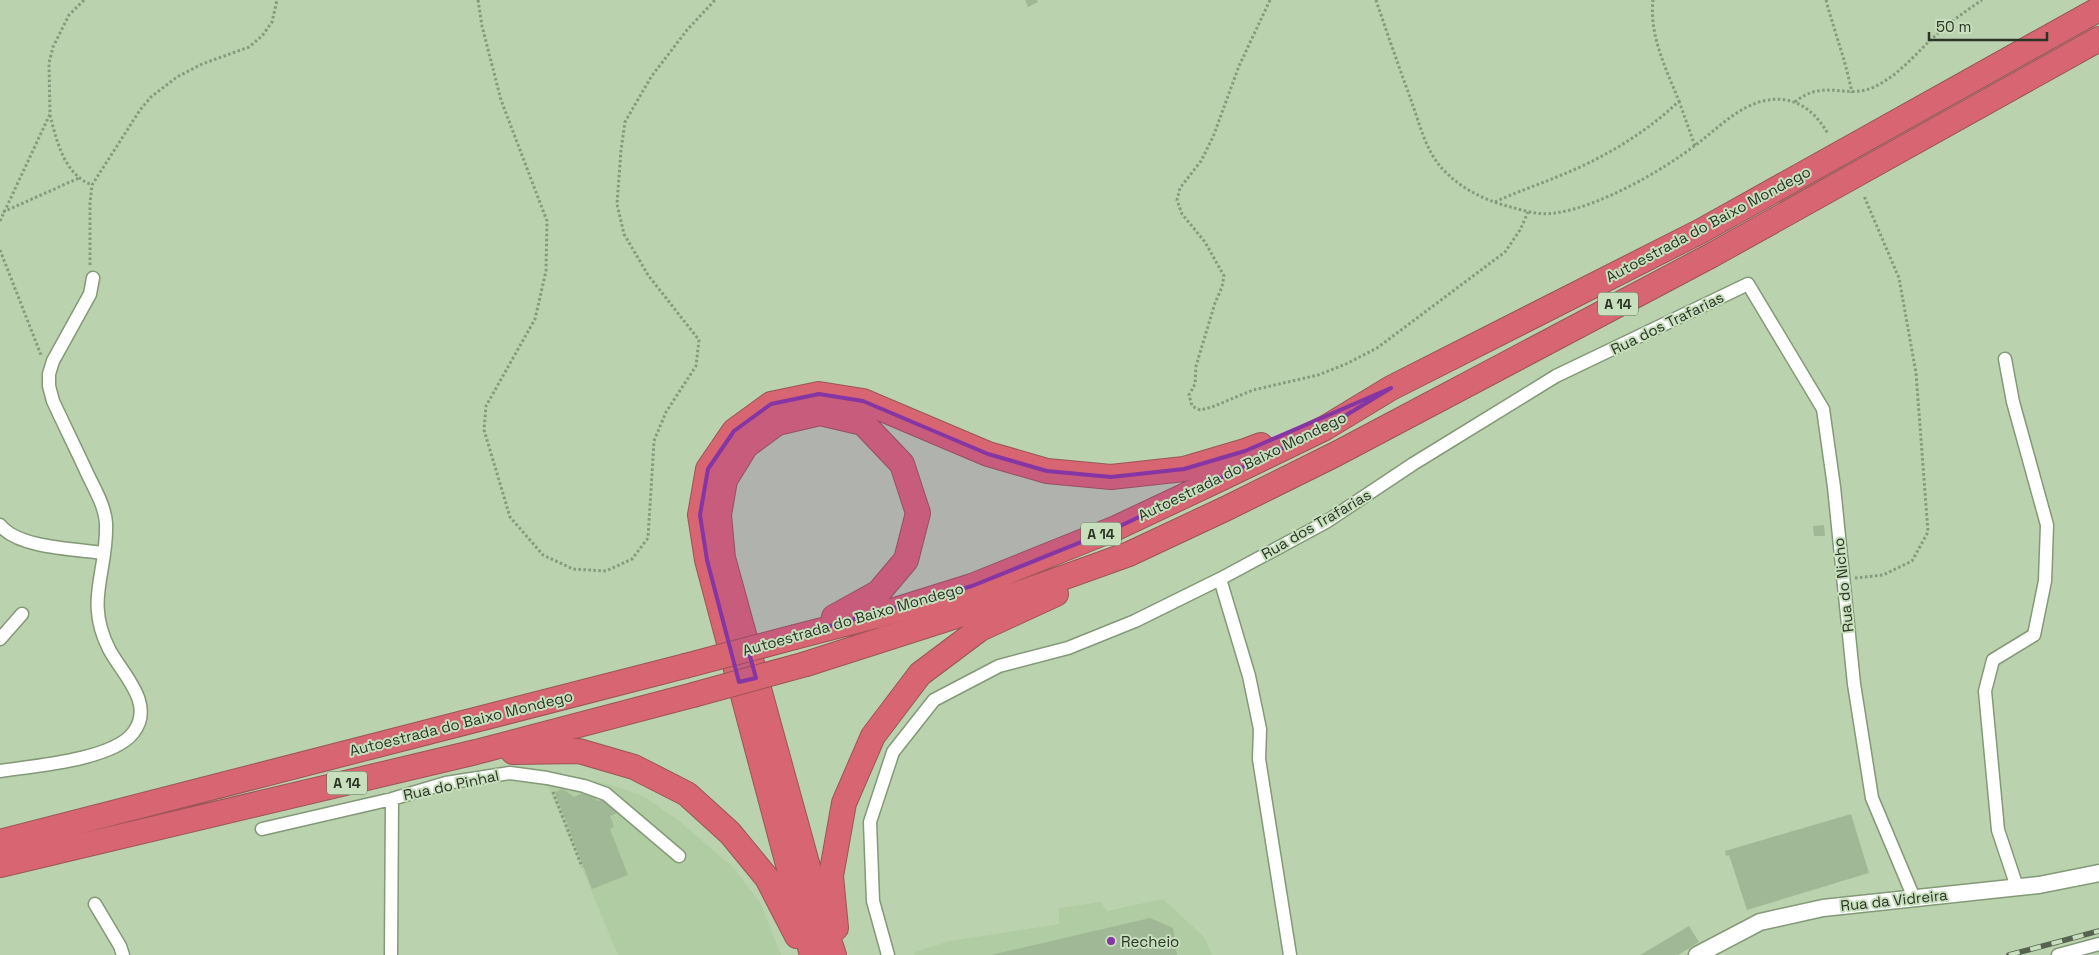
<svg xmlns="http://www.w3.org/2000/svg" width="2099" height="955" font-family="'Space Grotesk',sans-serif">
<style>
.built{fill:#b0cca2}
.building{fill:#a1b896}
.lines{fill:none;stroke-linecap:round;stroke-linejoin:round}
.minor-casing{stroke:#839977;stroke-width:15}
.tertiary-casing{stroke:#839977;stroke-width:19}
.motorway-casing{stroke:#9b5457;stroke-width:26}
.path{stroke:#87997d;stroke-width:3;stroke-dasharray:2.5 2.5;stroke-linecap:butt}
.minor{stroke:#fff;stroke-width:12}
.tertiary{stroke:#fff;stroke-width:16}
.motorway{stroke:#d76672;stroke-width:24}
.rail-casing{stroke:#56634f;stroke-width:5.5}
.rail{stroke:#c7dfbc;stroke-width:4;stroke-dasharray:11;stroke-linecap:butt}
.motorway-bridge-casing{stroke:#9b5457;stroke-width:26;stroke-linecap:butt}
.motorway-bridge{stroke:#d76672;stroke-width:24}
.marked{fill:#8635a4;fill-opacity:0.2;stroke:#8635a4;stroke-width:4;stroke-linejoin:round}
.poi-dot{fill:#8635a4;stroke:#c7dfbc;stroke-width:2}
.labels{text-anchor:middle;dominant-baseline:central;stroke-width:4;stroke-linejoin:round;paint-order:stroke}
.shield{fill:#c7dfbc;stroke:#5a6753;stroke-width:1}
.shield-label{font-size:14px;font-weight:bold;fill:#2b3426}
.street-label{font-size:15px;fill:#2b3426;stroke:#c7dfbc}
.poi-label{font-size:15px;fill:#2b3426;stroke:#c7dfbc;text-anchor:start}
</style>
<rect width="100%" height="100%" fill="#bbd2af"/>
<path class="built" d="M542,772L579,777L618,787L645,797L678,820L734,868L761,904L781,955H618Z
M1163,899L1205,938L1212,955H913L917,951L950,941L1059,924V908L1101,902L1107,911Z"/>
<path class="building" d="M1025,0H1037L1038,2L1028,7Z
M1824,525L1825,536H1814L1813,526Z
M563,789L574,797L587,791L593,793L597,801L608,798L612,808L617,806L619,812L610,816L614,827L610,829L628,875L592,889L555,792Z
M1851,814L1869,873L1747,910L1729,855L1726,856L1725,851Z
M1150,918L1173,928L1177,955H991Z
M1689,926L1699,942L1678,955H1640Z"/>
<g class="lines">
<g class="minor-casing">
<path id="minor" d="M2005,359L2013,402L2047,525L2045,581L2034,635L1993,660L1985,691L1998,830L2017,887
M0,525C18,548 75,549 104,553
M1220,579L1249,676L1260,729L1259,759L1290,955
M0,639L22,614
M0,771C33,766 112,760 133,733C156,704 122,674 109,649C84,600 108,572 106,523C105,506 94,488 87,473C76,449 64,425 53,401L49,386V374L53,361L90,294L93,278
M262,829L392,799L446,783L510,773L547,778L584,786L606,794L679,856
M95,904L120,946L123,955
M391,955L392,799
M888,955L873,901L870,822L893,752L934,700L999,666L1068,648L1135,621L1220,579L1326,522L1413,464L1556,376L1748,284L1823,409L1834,487L1854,684L1872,798L1914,898
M2058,955L2099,944"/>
</g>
<g class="tertiary-casing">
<path id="tertiary" d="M1697,955L1760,922L1823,908L2039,885L2099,873"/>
</g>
<g class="motorway-casing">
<path id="motorway" d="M834,617L879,592L906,560L918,513L902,464L863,423L820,413L777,423L746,446L725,480L719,515L723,558L824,925L834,955
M795,637L876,616L972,586L1116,528L1220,479L1325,428L1391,388L1701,231L2099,9
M806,664L959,615L1129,554L1225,509L1336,454L1712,255L2099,39
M513,752L579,751L634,767L687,794L730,833L767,878L797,936
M0,842L685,666
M0,865L476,752L693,695
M836,928L831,876L844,803L873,736L920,674L980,629L1056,594
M812,955L707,560L700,515L708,469L734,431L771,404L819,394L863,401L988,454L1047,471L1111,477L1184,469L1245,451L1261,445"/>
</g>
<path class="path" d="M478,0L482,26L501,100L547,221L546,271L535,319L486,406L484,430L510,517L543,555L573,569L606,571L632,559L648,538L654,441L666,412L696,366L699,340L648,275L624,234L617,204L621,150L625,122L651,77L687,30L715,0
M1270,0L1239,66L1213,137L1201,161L1180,188L1177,200L1182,214L1205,242L1224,276L1222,287L1215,303L1196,366L1195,384L1189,395L1192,406L1200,410L1212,407L1253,390L1318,375L1346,364L1377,348L1505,252L1520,230L1528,212
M1376,0C1387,33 1399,67 1411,100C1419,122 1425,148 1440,166C1457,186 1481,199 1507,206C1522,210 1539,216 1555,213C1599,207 1662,171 1697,144C1718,128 1738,107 1763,101C1793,94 1814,109 1828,134
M1826,0C1834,31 1846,61 1852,93
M1679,101L1695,146
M1795,102C1825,77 1848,102 1878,85C1901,73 1917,52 1936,35C1950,22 1966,11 1982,0
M50,115C57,142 64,174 92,185
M1495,202C1516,192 1538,185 1559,176C1602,159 1646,133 1679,101C1666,69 1649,35 1653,0
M3,212L79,178
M0,221L50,114L49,63L53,47L69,15L84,0
M0,250L41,355
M90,265V203L92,185L140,110L151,97L177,77L202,64L249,47L262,36L272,22L277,0
M1855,578L1883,575L1912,561L1928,532L1916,373L1899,278L1864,196
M553,792L582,867"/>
<use href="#minor" class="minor"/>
<use href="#tertiary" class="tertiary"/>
<use href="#motorway" class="motorway"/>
<g class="rail-casing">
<path id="rail" d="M2009,955L2099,931"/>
</g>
<use href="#rail" class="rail"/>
<g class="motorway-bridge-casing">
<path id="motorway-bridge" d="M685,666L795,637
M693,695L806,664"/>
</g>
<use href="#motorway-bridge" class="motorway-bridge"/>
</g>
<path class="marked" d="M1391,388L1325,428L1116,528L972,586L748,649L756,678L739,682L707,560L700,515L708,469L734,431L771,404L819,394L863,401L988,454L1047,471L1111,477L1184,469L1245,451Z"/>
<circle class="poi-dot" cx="1111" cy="941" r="5"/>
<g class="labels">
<g class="shield">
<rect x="1598" y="292.5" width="40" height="23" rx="4"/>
<rect x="1081" y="522.5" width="40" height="23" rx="4"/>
<rect x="327" y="771.5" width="40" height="23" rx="4"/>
</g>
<g class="shield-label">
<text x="1618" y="304">A 14</text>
<text x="1101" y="534">A 14</text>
<text x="347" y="783">A 14</text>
</g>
<g class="street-label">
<text transform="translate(1708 224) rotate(-28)">Autoestrada do Baixo Mondego</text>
<text transform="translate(1667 323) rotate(-26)">Rua dos Trafarias</text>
<text transform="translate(1242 466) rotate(-26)">Autoestrada do Baixo Mondego</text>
<text transform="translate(1316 524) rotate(-30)">Rua dos Trafarias</text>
<text transform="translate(1843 585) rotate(-96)">Rua do Nicho</text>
<text transform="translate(853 619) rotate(-16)">Autoestrada do Baixo Mondego</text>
<text transform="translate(461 723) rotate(-14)">Autoestrada do Baixo Mondego</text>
<text transform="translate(451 785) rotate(-12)">Rua do Pinhal</text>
<text transform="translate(1894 900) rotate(-6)">Rua da Vidreira</text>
</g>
<g class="poi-label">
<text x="1121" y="941">Recheio</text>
</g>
</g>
<path d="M1929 32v8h118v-8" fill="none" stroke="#2b3426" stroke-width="2.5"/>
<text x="1936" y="32" font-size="15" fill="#2b3426" stroke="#c7dfbc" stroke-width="4" paint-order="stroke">50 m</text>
</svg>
